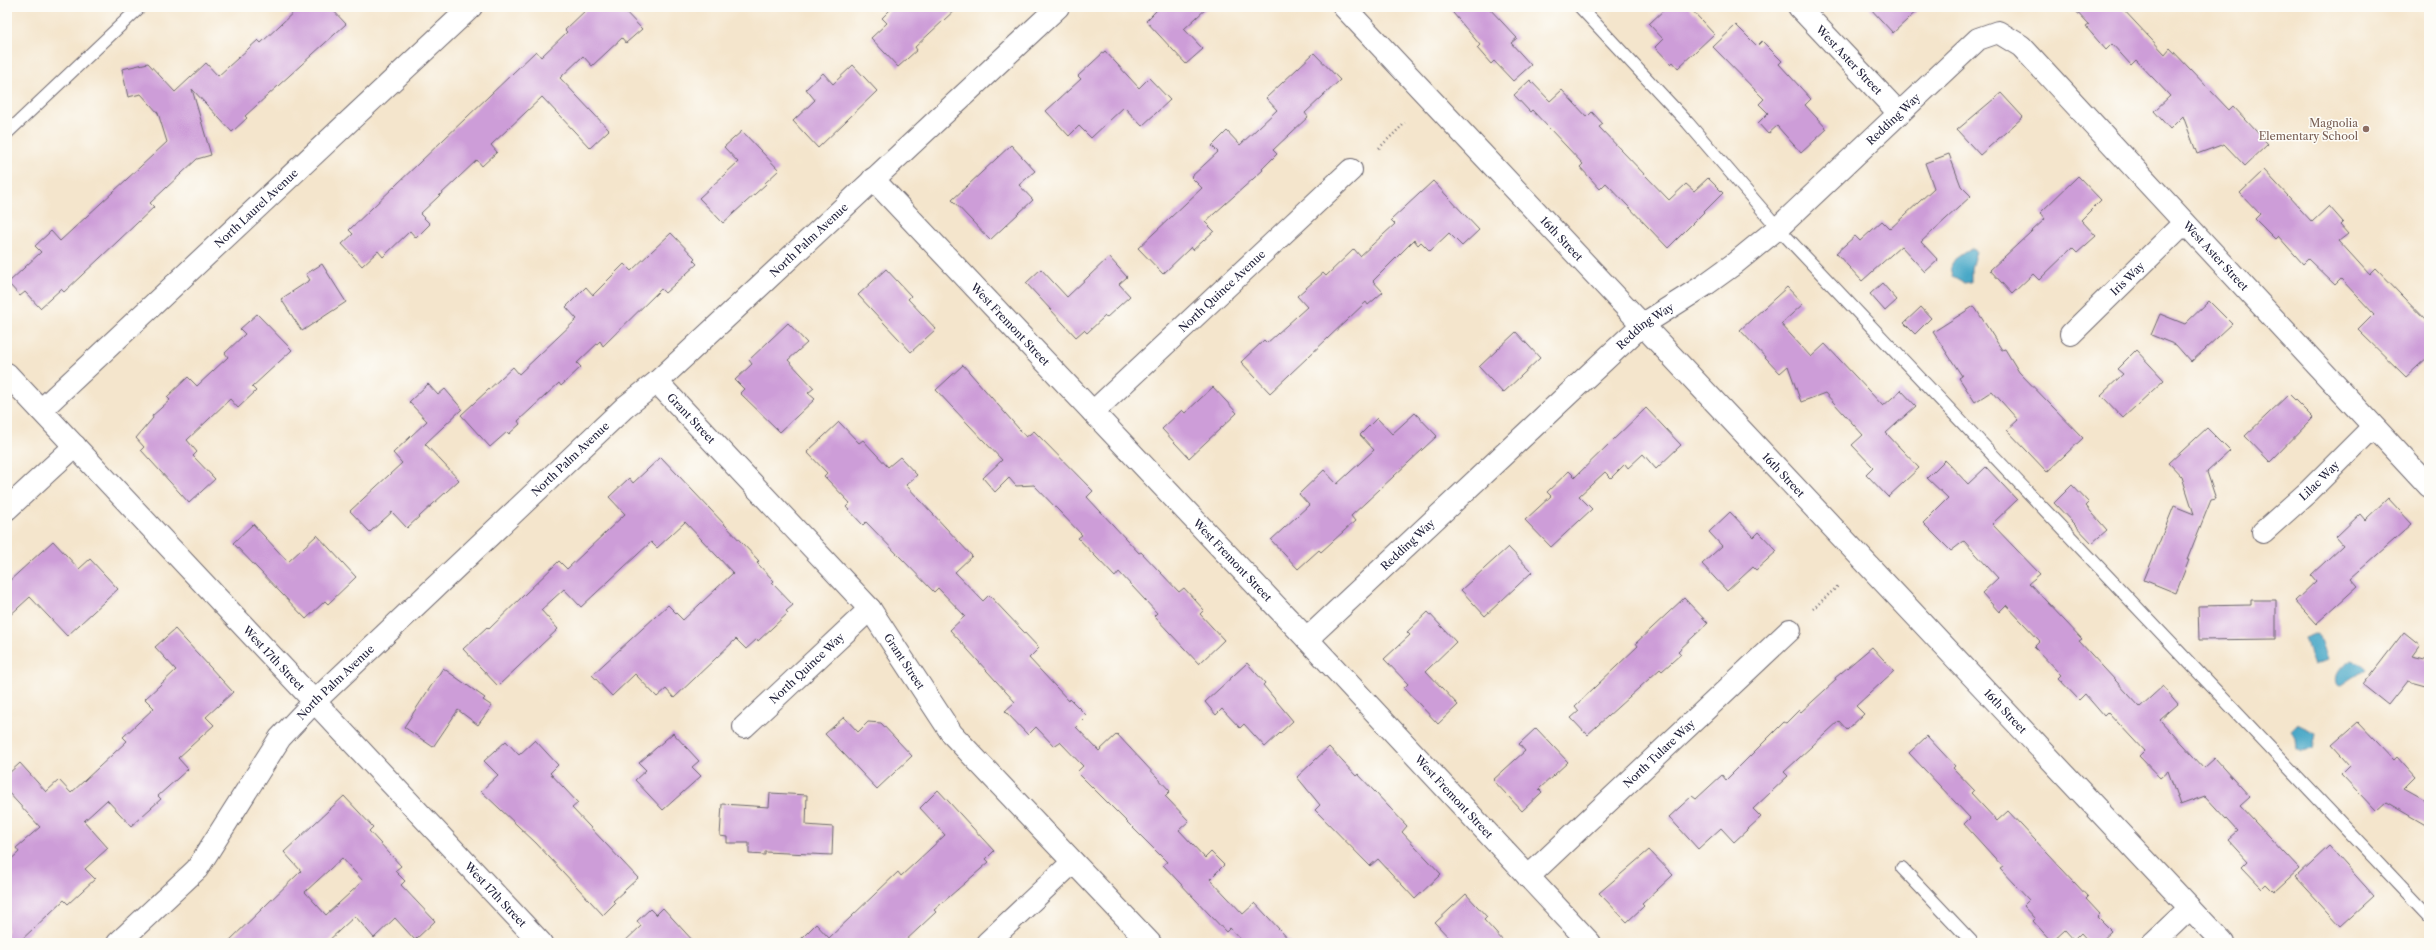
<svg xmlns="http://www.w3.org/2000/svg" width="2436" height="950" font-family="'Libre Caslon Text',serif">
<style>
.water{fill:#48a8c7;stroke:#356581}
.building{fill:#cd9dd8;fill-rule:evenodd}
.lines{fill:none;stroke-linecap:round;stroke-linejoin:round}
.lane-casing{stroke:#6c666e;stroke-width:14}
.street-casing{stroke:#6c666e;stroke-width:24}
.primary-casing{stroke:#6c666e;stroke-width:24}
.path{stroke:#6c666e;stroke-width:2.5;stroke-dasharray:1 3;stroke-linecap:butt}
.lane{stroke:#fff;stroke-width:12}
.street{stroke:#fff;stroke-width:22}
.primary{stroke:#fff;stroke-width:22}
.education-dot{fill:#8d6e63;stroke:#fdfcf7;stroke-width:1.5}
.labels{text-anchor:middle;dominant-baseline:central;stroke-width:3;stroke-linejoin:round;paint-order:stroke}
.street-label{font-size:11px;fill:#22223b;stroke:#fdfcf7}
.education-label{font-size:11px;fill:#785e54;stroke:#fdfcf7;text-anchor:end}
</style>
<rect width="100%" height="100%" fill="#fdfcf7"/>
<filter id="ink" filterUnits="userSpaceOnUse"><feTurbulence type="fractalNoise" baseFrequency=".025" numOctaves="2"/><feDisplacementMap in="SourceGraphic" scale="8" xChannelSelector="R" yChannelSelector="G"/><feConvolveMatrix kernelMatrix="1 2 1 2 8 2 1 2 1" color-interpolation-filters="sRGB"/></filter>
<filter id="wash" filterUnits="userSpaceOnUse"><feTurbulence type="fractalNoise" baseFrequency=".012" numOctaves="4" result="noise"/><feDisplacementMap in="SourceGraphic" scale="16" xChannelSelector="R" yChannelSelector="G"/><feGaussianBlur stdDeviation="0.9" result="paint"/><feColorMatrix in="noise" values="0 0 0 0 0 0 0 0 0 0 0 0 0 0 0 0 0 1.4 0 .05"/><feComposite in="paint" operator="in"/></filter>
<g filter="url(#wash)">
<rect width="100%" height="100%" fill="#f4e5cc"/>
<path class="water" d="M1971,248L1976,251L1971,268V282L1964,283L1952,276L1950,267L1955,259Z
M2318,634L2327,660L2314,665L2305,639Z
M2352,660L2364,664L2367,669L2342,686L2338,685C2332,675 2344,664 2352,660Z
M2297,724L2316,733L2313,749L2301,751L2296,748L2295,737L2290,731Z"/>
<g id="blocks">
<path class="building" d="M299,7H330L346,24L245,116L247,118L232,132L192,89L211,155L197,159L150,203L154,207L64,292L61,289L40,308L25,292L20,296L8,283L41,252L35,246L51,231L60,241L167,142L158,113L141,94L128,97L122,69L148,63L175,92L206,63L218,76L258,40L261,43Z
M589,7H621L642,29L626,43L622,38L592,66L583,56L560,78L609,130L590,148L542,97L491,145L497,152L482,166L477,160L420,214L430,224L416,238L410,231L383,257L378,251L362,266L342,244L353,234L349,230L536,51L541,57L567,32L565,30Z
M893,7H958L915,47L917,50L898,67L871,38L887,23L882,18Z
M1160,7H1208L1184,29L1203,49L1186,64L1146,21Z
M1448,7H1488L1517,38L1511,43L1531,65L1513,81L1494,61L1491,64L1477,48L1480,45Z
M1667,7H1689L1714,34L1678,68L1673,62L1671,64L1655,47L1663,39L1649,24Z
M1869,7H1921L1893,33Z
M2072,7H2121L2165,54L2170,48L2229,110L2233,106L2268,144L2245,166L2224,144L2197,154L2183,116L2170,129L2154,111L2170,96L2136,60L2131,65L2112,44L2106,50L2086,27L2089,25Z
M1736,25L1757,46L1762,41L1782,61L1779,64L1811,99L1805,105L1827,129L1801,153L1777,126L1768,134L1758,123L1768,113L1759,104L1764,99L1713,47Z
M1105,51L1139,88L1149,78L1170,100L1142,126L1124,107L1091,138L1079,126L1069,136L1046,111L1081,79L1078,76Z
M1314,53L1340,80L1305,113L1308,117L1273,150L1277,154L1262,169L1263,170L1205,222L1214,231L1193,250L1191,247L1163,274L1138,248L1202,188L1191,177L1218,152L1212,146L1227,131L1240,145L1277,110L1266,98Z
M853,65L877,91L818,148L793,121L815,100L806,89L823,73L833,84Z
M1530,80L1550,101L1562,90L1587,117L1592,112L1603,124L1599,127L1669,200L1686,184L1694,191L1708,178L1723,193L1668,248L1606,183L1600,189L1580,167L1583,164L1532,110L1530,112L1514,95Z
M2001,93L2023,117L1980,155L1957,130Z
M742,131L779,170L765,183L766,184L723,223L699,198L738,162L724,147Z
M1011,145L1035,171L1019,185L1033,200L990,240L952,200Z
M1949,154L1961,186L1971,196L1921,242L1938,260L1925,272L1901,246L1862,281L1836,253L1855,236L1860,241L1882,221L1890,229L1934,188L1925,163Z
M2264,170L2312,222L2329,206L2343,222L2340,225L2348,234L2339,241L2369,274L2375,268L2429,324V356L2406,377L2358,330L2374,314L2341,279L2335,285L2308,259L2303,264L2278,236L2275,239L2255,219L2260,214L2240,193Z
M2078,176L2101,200L2081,220L2096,236L2077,253L2072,248L2039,280L2033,274L2012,294L1990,270L2045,219L2040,213Z
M1433,181L1479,230L1462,246L1449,233L1430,251L1421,242L1418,245L1414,240L1373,281L1383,292L1368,305L1366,302L1270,393L1241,362L1264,340L1267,343L1307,307L1297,296L1323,273L1326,276L1354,249L1360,256L1395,224L1391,220Z
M671,233L695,258L693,260L697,264L665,293L661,289L603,346L600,341L577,363L581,367L561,386L559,383L518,421L520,424L509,434L507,432L490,447L461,415L513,367L519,374L577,319L566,307L586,287L593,295L624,264L631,271Z
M1109,257L1127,277L1119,284L1130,296L1106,318L1105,316L1087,333L1084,330L1076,337L1026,283L1041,269L1067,297Z
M322,264L346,302L302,331L281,299L310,280L306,274Z
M886,269L911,296L908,299L936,329L911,352L858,295Z
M1882,283L1897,300L1885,311L1870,294Z
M1787,287L1803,304L1781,324L1811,357L1825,344L1883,406L1901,390L1916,406L1886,433L1919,468L1888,497L1866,474L1873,467L1852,445L1863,435L1825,393L1801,402L1788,366L1780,373L1740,330Z
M2209,301L2232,324L2191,362L2176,345L2151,335L2160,314L2185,324Z
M1974,306L2002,350L2005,349L2019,372L2083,438L2047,472L2007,430L2018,420L1992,391L1975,402L1959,378L1962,376L1933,332Z
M1921,307L1931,318L1915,334L1904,323Z
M257,314L292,350L252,387L256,391L238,408L230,399L187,440L197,452L193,456L215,479L189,503L141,450L144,447L136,438L153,418L152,416L170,400L167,397L188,377L197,386L228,357L225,353L245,334L240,329Z
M788,323L807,343L788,360L814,388L808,393L815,399L780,432L740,393L744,389L735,380L752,364L749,360Z
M1516,332L1540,358L1503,393L1479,367Z
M2136,350L2164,380L2123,418L2101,395L2123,374L2117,369Z
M963,365L1026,437L1034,431L1093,491L1087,497L1139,553L1141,552L1179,592L1184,588L1204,610L1200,614L1224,640L1199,664L1154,616L1157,613L1119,572L1115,577L1078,538L1082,535L1034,485L1016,486L1009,478L995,492L983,478L1002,460L936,390Z
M428,384L438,395L445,389L462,409L425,444L459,480L407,528L392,512L370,532L350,511L402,463L393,453L427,421L409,402Z
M1213,387L1237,413L1189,458L1162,429L1182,410L1185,413Z
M2289,394L2313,418L2270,462L2245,436Z
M1646,408L1681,445L1656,469L1643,454L1628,468L1625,464L1611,478L1605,472L1579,496L1592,509L1551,547L1525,520L1551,496L1547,492L1569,471L1575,477Z
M1415,413L1437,436L1351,516L1355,521L1321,552L1319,550L1298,569L1271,540L1309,505L1299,494L1324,470L1337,484L1374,450L1360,435L1377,418L1392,434Z
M839,422L859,443L863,440L888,467L900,457L917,475L906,485L972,556L955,572L983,601L989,595L1039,648L1029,658L1069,701L1070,699L1087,716L1076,727L1099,751L1117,734L1170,791L1165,796L1189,821L1179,830L1205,858L1211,852L1224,865L1210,879L1243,914L1255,903L1292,943H1244L1230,928L1226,932L1163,865L1167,862L1077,772L1083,766L1060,742L1054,746L1036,727L1028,735L1005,711L1015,702L950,630L965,616L938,588L934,592L866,522L863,525L846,507L850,503L824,476L827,473L807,452Z
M2207,428L2230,451L2207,472L2216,499L2211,500L2187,560H2189L2176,593L2144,580L2174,506L2194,514L2182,477L2169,463Z
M661,457L759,561L757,563L774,581L772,583L793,605L786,611L788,613L758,641L757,639L746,649L736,639L674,698L666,689L657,697L635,674L612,696L592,675L668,605L683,620L733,573L685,522L657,548L651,542L581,607L564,589L541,610L558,629L498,686L463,649L487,627L489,629L559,561L567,569L625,514L609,497L629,478L633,483Z
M1945,460L1968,484L1986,467L2017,500L1992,524L2040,574L2029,583L2082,639L2079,641L2140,707L2163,686L2178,704L2160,720L2204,768L2215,758L2250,797L2240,806L2299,869L2274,892L2266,884L2262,888L2242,867L2248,861L2228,839L2237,831L2205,796L2180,805L2168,771L2160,778L2139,756L2144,751L2108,712L2104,716L2085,694L2079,700L2058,678L2061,675L2034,647L2040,641L2006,605L1999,612L1982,593L1998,578L1964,541L1951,551L1923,523L1948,498L1927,478Z
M2072,485L2089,503L2086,506L2107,530L2092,543L2054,503Z
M2388,498L2412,524L2351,578L2358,586L2316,624L2295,601L2316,581L2311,575L2343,545L2336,537L2360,514L2365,520Z
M1730,512L1754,537L1759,532L1777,551L1756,570L1753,567L1727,591L1702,564L1722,546L1709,532Z
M253,524L288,562L317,535L356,577L328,604L325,601L306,619L233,543Z
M53,541L79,569L90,559L118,589L67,636L30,597L7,618V583Z
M1508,547L1532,572L1485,616L1461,590Z
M1684,598L1708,623L1678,651L1681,654L1662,671L1660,669L1587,735L1571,718L1579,711L1575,706L1638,646L1636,643Z
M2251,600H2276V639L2199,640L2198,606L2251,605Z
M1428,612L1456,642L1426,671L1458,705L1438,724L1404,688L1408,684L1384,659L1410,635L1407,632Z
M175,629L233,692L206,717L214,725L178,758L188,769L158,796L161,799L131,826L107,800L84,821L108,848L85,869L95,879L68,904L64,900L18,943H7V863L19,852L16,848L40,827L7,791V775L20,763L46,792L59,780L71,793L127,741L123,737L154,708L145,699L176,670L155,647Z
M2404,632L2420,645L2412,656L2429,660V687L2407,681L2388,705L2363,685Z
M1872,647L1894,671L1856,706L1864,714L1847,730L1839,721L1784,772L1788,776L1753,809L1761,817L1734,842L1721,828L1698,849L1669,817L1692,796L1696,799L1722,775L1726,780L1784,722L1786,723L1799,710L1801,712L1836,680L1835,678Z
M1247,663L1265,683L1263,685L1293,721L1265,747L1244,724L1240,728L1222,709L1216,715L1205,702Z
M443,668L485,698L483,700L492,706L478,725L458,710L433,747L404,727Z
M844,717L858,732L868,722L881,723L912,756L877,789L825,734Z
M2358,722L2394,760L2397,757L2415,777L2404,788L2429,802V827L2386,802L2376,811L2341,774L2350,765L2332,745Z
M1536,728L1568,762L1539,789L1542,792L1522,811L1493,780L1525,751L1519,744Z
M673,733L699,761L692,767L701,776L663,810L635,780L646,770L639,763Z
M1927,736L1955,766L1953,768L1974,790L1971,793L1997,821L2008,811L2088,897L2086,899L2100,914L2097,917L2111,931L2098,943H2090L2081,933L2074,940L2065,930L2052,942L2033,921L2035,919L2023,906L2029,900L2000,869L2003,867L1964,824L1970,818L1909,753Z
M535,740L558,765L550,773L578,803L572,808L638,878L613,901L615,903L603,915L536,843L481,791L498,775L484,761L506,741L519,755Z
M1329,747L1356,776L1358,774L1407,826L1402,832L1441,874L1415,899L1378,859L1370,866L1315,810L1320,805L1297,777Z
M938,790L994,851L986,859L989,862L934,910L936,912L903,943H797L816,924L829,938L898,872L901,876L945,835L920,808Z
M770,793L807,795L806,825L833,827L832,855L765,852V855L749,854V843H727V837L720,836L722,804L769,807Z
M344,796L373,827L369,831L401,866L395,871L405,881L401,885L435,921L415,940L395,918L374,938L355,916L326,943H227L301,871L284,852ZM342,858L363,881L326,915L305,892Z
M2329,846L2374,896L2341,926L2296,877Z
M1649,850L1673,875L1642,904L1644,906L1627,922L1599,893Z
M1466,894L1487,917L1484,920L1505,943H1454L1435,923Z
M663,908L695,943H623L641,926L637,921L650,909L656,915Z"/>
</g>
</g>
<g filter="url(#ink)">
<use href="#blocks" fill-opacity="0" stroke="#6c666e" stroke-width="1"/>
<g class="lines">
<g class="lane-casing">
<path id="lane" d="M1580,7L1688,123L1778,228L2429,916
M7,133L140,7
M1902,868L1973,943"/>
</g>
<g class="street-casing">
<g id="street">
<path id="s1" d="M1799,7L1899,113"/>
<path id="s2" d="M873,179L1307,639L1590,943"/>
<path id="s3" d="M2071,334L2184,223"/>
<path id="s4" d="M7,374L541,943"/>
<path id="s5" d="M657,382L870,609L952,734L1150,943"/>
<path id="s6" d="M41,410L471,7"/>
<path id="s7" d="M1093,412L1351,170"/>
<path d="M7,509L75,446"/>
<path id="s8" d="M2263,532L2309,491L2373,427"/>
<path id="s9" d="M1307,639L1642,325L1705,285L1734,264L1778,228L1978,39L1998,32L2021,46L2429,486"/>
<path id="s10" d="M744,727L870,609"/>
<path id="s11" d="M1528,877L1790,630"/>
<path id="s12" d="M118,943L197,869L280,738L314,702L625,407L657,382L1058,7"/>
<path d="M987,943L1073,862"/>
<path d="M2153,943L2190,908"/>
</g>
</g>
<g class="primary-casing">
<g id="primary">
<path id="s13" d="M1344,7L2223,943"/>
</g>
</g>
<path class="path" d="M1379,148L1405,123
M1813,609L1838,586"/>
<use href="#lane" class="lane"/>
<use href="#street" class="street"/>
<use href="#primary" class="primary"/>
</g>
</g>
<circle class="education-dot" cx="2366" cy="129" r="4"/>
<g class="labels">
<g class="street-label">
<text stroke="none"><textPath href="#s1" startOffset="73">West Aster Street</textPath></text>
<text stroke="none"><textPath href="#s9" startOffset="785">Redding Way</textPath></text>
<text stroke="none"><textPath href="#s6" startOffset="295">North Laurel Avenue</textPath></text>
<text stroke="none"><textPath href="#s13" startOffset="318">16th Street</textPath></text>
<text stroke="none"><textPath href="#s12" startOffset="990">North Palm Avenue</textPath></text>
<text stroke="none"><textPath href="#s9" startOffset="1236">West Aster Street</textPath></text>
<text stroke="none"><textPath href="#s3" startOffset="79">Iris Way</textPath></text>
<text stroke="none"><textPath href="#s7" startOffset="177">North Quince Avenue</textPath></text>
<text stroke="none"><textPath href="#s2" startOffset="200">West Fremont Street</textPath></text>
<text stroke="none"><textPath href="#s9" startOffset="461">Redding Way</textPath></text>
<text stroke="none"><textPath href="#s5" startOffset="50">Grant Street</textPath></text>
<text stroke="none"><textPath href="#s12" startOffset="666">North Palm Avenue</textPath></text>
<text stroke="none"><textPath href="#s13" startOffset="642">16th Street</textPath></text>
<text stroke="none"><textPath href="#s8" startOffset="76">Lilac Way</textPath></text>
<text stroke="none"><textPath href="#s9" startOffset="138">Redding Way</textPath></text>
<text stroke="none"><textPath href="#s2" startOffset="524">West Fremont Street</textPath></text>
<text stroke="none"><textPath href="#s4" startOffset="390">West 17th Street</textPath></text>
<text stroke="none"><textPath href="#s5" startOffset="374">Grant Street</textPath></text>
<text stroke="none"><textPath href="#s10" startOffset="86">North Quince Way</textPath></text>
<text stroke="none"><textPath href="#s12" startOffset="342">North Palm Avenue</textPath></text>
<text stroke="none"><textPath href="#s13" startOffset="966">16th Street</textPath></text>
<text stroke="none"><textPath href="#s11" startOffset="180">North Tulare Way</textPath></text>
<text stroke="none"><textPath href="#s2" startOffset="848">West Fremont Street</textPath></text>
<text stroke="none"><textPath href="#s4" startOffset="714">West 17th Street</textPath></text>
</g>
<g class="education-label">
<text x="2358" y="123">Magnolia<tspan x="2358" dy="13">Elementary School</tspan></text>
</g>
</g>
<rect width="2436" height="950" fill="none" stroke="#fdfcf7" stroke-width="24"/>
</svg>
